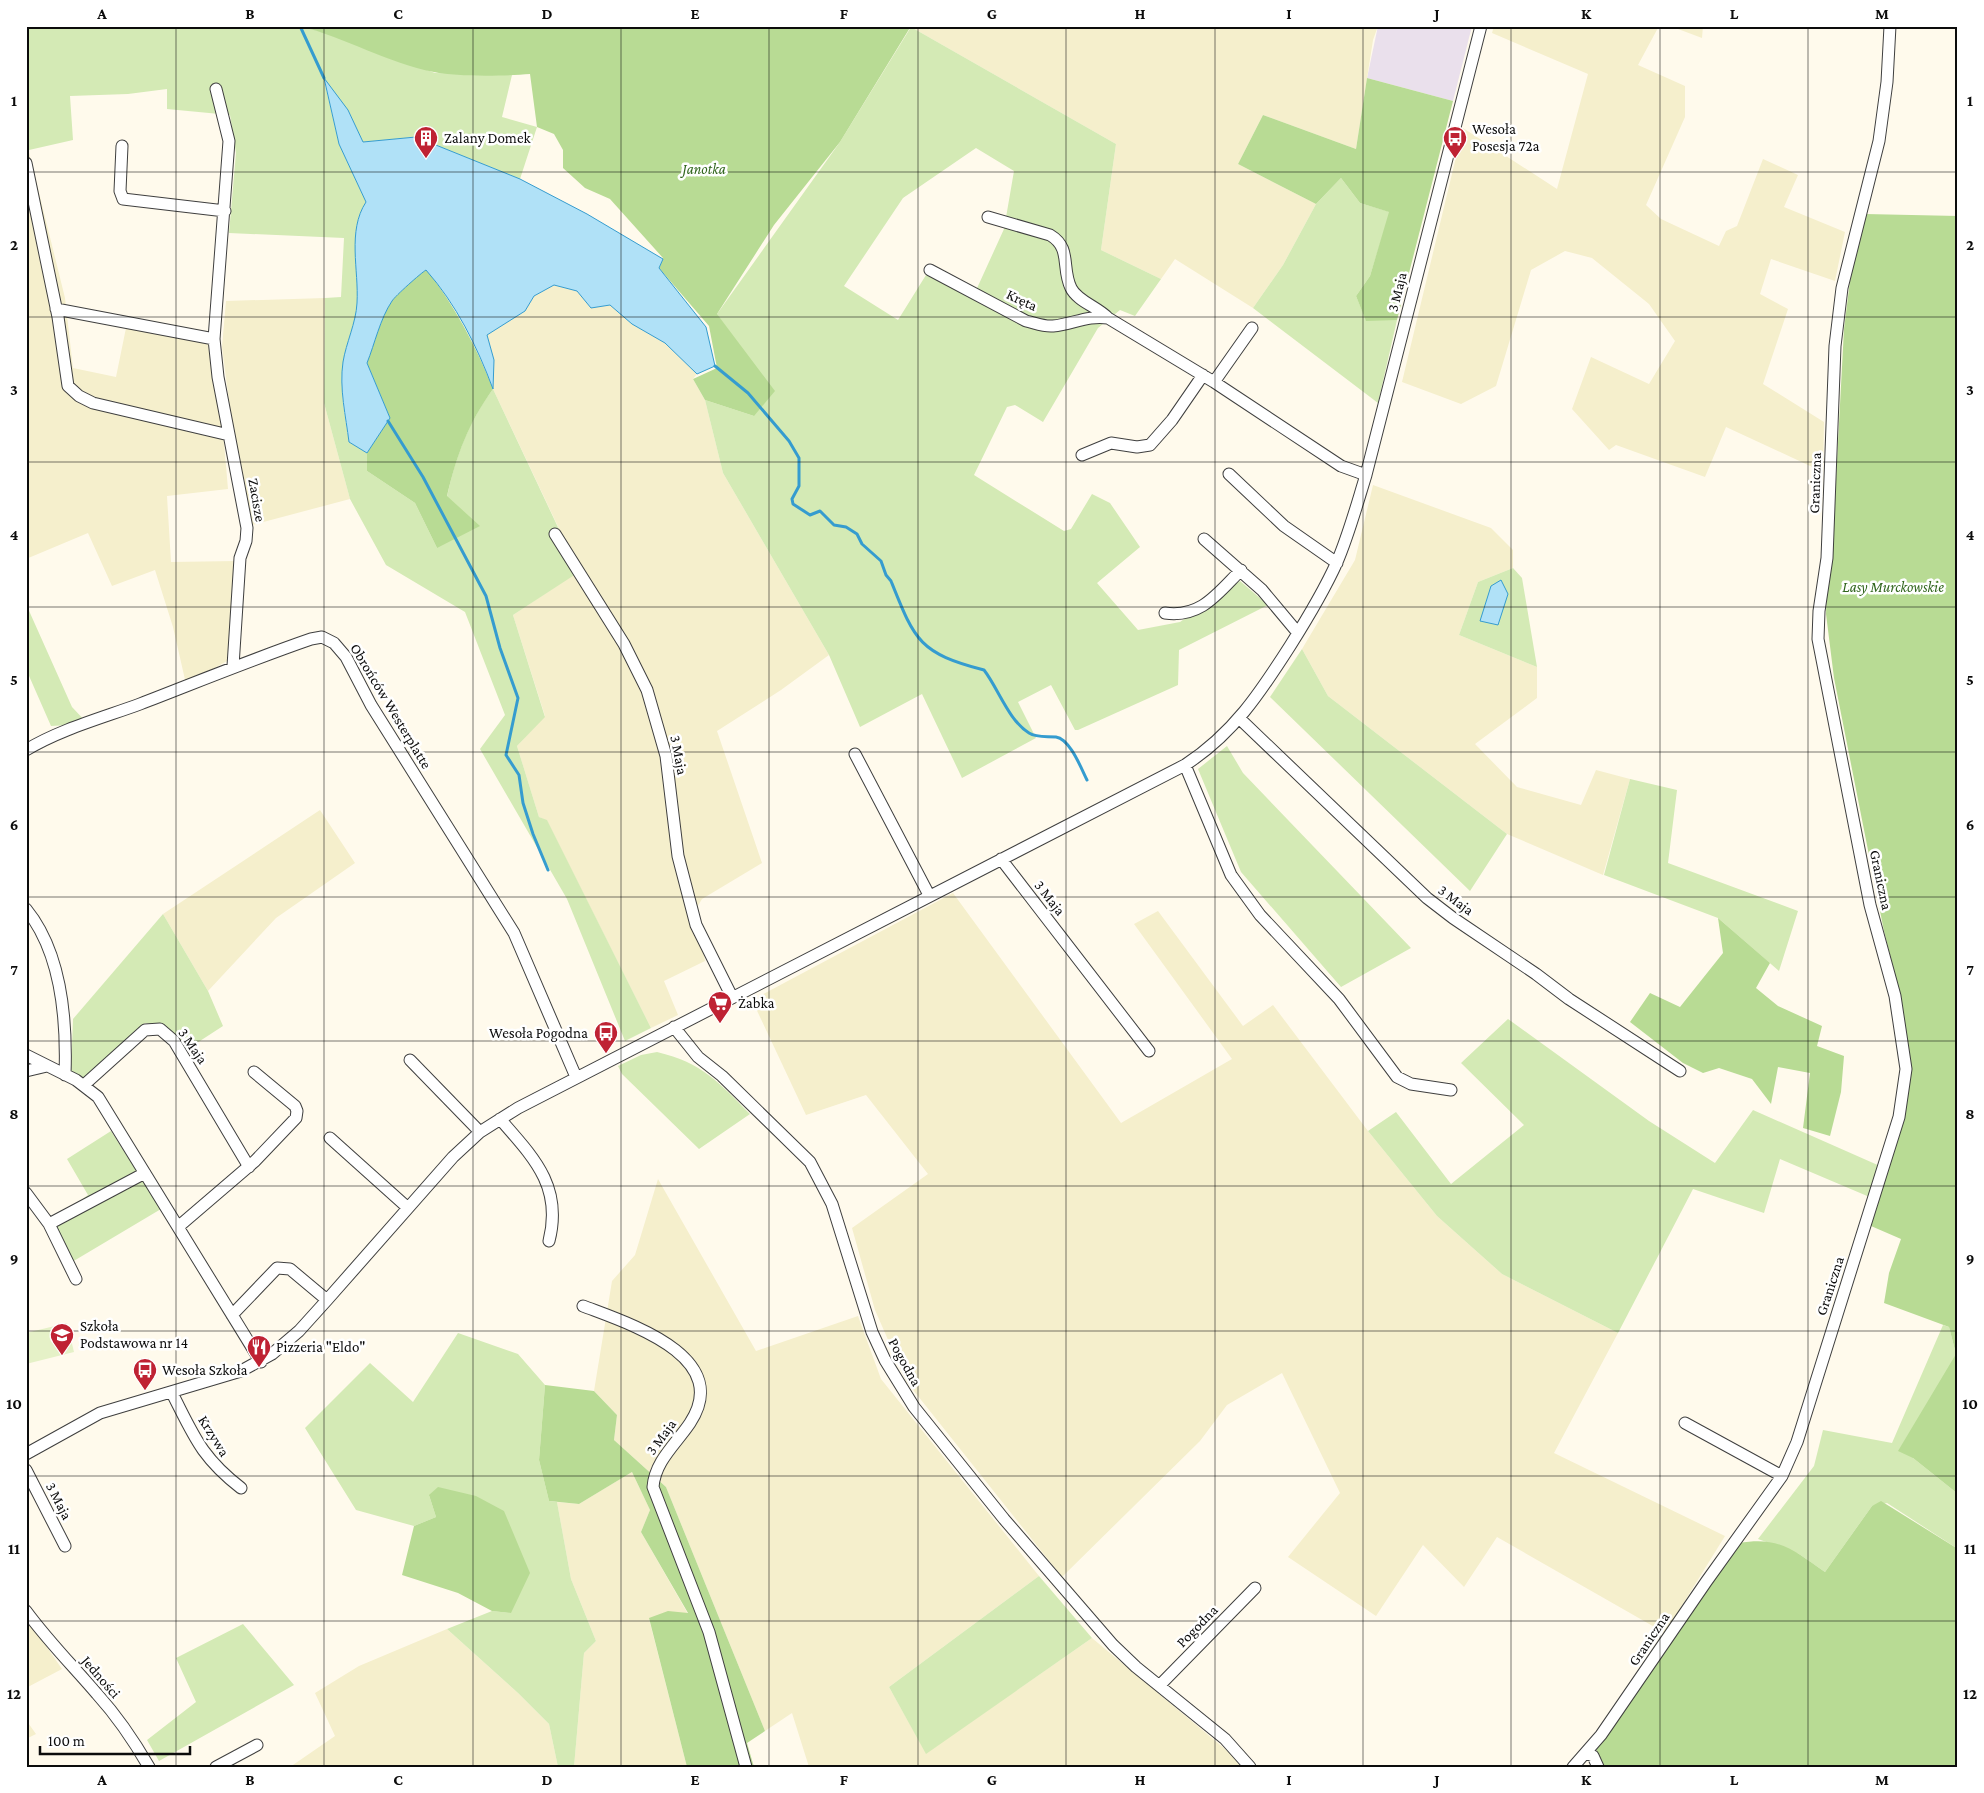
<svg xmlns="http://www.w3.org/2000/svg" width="1984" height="1793" font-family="'Crimson Pro',serif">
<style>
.industrial{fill:#eae0ec}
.farmland{fill:#f5efcc}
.green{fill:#d4eab5;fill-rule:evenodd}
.forest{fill:#b8db94}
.pitch{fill:#e5f1c7}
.water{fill:#b0e1f7;stroke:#359ccf}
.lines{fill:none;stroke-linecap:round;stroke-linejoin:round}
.stream{stroke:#359ccf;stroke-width:3}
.minor-casing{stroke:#3f3f3f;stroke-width:13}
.minor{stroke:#fff;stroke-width:11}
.grid{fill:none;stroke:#0c0c0c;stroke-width:1;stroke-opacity:0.55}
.labels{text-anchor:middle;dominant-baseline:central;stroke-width:5;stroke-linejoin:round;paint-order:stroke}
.poi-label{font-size:15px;fill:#0c0c0c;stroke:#fff;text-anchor:start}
.park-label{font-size:15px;font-style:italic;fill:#30651c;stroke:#fff}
.street-label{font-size:15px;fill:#0c0c0c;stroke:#fff}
.neatline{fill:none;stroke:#0c0c0c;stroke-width:2}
.grid-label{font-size:16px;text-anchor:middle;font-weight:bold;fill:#0c0c0c}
</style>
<rect width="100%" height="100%" fill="#fffaec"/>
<path class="industrial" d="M1378,26H1472L1453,101L1367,78Z"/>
<path class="farmland" d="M1378,26L1373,40L1356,149L1263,115L1238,164L1316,204L1283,265L1253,308L1175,259L1161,279L1101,250L1116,144L911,27Z
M1494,26H1659L1638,65L1685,86V117L1646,205L1661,219L1719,246L1726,231L1737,226L1763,159L1798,175L1784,207L1845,232L1835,281L1771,259L1760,294L1788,309L1763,384L1824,422L1823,472L1726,427L1705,477L1616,445L1609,450L1572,409L1591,357L1649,384L1675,341L1649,304L1592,258L1565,251L1531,270L1496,386L1461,404L1402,382L1463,128L1557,189L1588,74L1492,33Z
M1670,26H1703L1702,38Z
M26,140L65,298L73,368L116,377L126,328L208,344L224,443L228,489L167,496L171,562L236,561L227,661L186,684L173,627L155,570L112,586L88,533L26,559Z
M554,285L577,291L591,308L610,305L632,324L665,343L697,374L693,379L705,400L723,473L829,655L781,690L717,731L762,863L702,899L696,909L705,961L664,981L678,1015L651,1028L547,821L539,817L517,746L545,716L513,615L579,571L493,389L494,360L487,335L525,311L534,296Z
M325,298L324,403L350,499L252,525L233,432L222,347L226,301Z
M1373,485L1491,528L1513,550V568L1478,582L1459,635L1537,667V698L1475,744L1517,787L1581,805L1596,770L1630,779L1603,875L1507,834L1328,696L1302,649L1355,560Z
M320,810L355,863L276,918L208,991L163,914Z
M953,893L1121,1123L1232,1059L1134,924L1158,911L1243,1026L1273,1005L1368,1131L1437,1216L1502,1274L1618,1333L1554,1453L1725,1536L1665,1633L1497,1537L1464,1587L1423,1545L1376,1616L1288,1557L1340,1493L1282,1373L1227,1405L1200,1441L1062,1577L906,1381L875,1310L852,1228L928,1174L866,1095L806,1115L752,1000Z
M658,1179L756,1351L858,1316L881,1379L1039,1576L889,1687L926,1753L1092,1638L1231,1754L1241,1767H809L792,1713L765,1731L666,1487L614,1440L617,1415L594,1391L612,1281L635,1255Z
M632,1472L650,1510L641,1532L688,1614L649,1619L687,1767H574L584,1653L596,1641L571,1579L557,1502L579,1504Z
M26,1617L62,1669L26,1688Z
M447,1629L518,1693L549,1724L558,1767H290L335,1736L315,1693L359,1666Z
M26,1720L36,1734L26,1739Z"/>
<path class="green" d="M26,26H300L326,33L435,73L512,75L502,117L537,127L520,179L416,137L363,142L348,110L324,80L339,144L366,202C347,231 359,270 357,303C356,323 346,343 343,362C339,387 345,417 349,442L367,453V471L415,503L437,548C449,486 455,441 493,389L579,572L513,615L545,717L517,746L539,817L547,820L651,1028L625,1041L567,899L480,749L505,715L465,612L386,565L350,499L324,403L325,298L341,297L344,238L229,233L236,153L230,115L167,109V89L128,94L70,96L73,140L29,150L26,140Z
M911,27L1116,144L1101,250L1161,279L1135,316L1120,310L1098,328L1043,422L1015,405L1007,407L974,475L1064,531L1071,529L1092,494L1110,503L1140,547L1097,583L1138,630L1180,622L1240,581L1268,605L1179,650L1178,685L1078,730H1075L1051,685L1018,702L1036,738L962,778L922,694L860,727L829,655L723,473L705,400L754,416L717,314L840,142ZM976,148L1014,171L1004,229L973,297L926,275L898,320L844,286L903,198Z
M1341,178L1360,203L1390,212L1370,276L1356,296L1366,320H1397L1378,403L1253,308L1283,265L1316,204Z
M1513,568L1522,578L1537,667L1459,635L1478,582Z
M26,604L72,707L88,724L51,726L26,669Z
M1302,649L1328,696L1507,834L1470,891L1270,697Z
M1227,746L1243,773L1411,948L1341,987L1241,872L1198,769Z
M1630,779L1677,790L1668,863L1798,911L1779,971L1718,918L1604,875Z
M163,914L208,991L223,1026L186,1050L167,1027L145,1023L85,1079L71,1072L73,1019Z
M1508,1019L1649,1121L1715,1163L1753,1110L1889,1170L1879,1201L1780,1159L1764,1213L1693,1189L1618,1333L1502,1274L1437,1216L1368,1131L1396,1112L1451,1184L1524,1125L1461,1063Z
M657,1052C703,1063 718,1082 750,1114L699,1149L622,1074L618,1066L641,1055Z
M111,1131L161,1209L72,1262L44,1227L88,1195L67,1159Z
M1943,1325L1949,1327L1956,1354L1913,1458L1958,1494V1549L1887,1503L1872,1506L1825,1572L1799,1554L1758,1539L1814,1466L1823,1430L1892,1443Z
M458,1333L518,1354L545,1385L539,1460L549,1501L557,1502L571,1579L596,1641L584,1653L574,1767H558L549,1724L518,1693L447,1629L492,1611L511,1613L429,1495L436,1517L414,1526L356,1510L305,1428L370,1363L413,1402Z
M1039,1576L1092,1638L926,1754L889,1687Z
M243,1624L294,1685L159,1761L147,1740L196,1702L176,1658Z"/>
<path class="forest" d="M300,26H911L840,142L774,225L717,314L775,391L754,416L705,400L693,379L717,368L709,326L659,268L663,258L610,199L585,188L563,168V150L554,134L537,127L530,74C506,76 457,77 434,72C388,63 346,38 300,26Z
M1367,78L1453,101L1397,320L1366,321L1356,296L1370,276L1389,212L1360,203L1341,178L1316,204L1238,164L1263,115L1356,149Z
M1865,214L1958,216V1494L1913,1458L1898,1451L1956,1354L1949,1327L1884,1303L1889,1273L1901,1239L1871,1226L1897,1142L1909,1064L1902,1003L1884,931L1834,678L1826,614L1827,583L1834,518L1844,329L1850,281Z
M426,269C455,306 476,346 493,389C468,424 457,454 447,496L480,526L437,548L415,503L367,471V453L390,418L367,363C374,344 381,317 392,301C395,296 421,273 426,269Z
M1718,918L1770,963L1756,988L1778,1006L1822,1026L1817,1046L1844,1056L1841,1092L1830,1136L1803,1128L1810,1073L1778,1067L1771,1104L1752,1079L1719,1068L1703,1073L1683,1063L1630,1022L1650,993L1680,1007L1723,953Z
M545,1385L594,1391L617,1415L614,1440L666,1487L765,1731L747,1743L754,1767H687L649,1618L668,1611L688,1613L641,1532L650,1510L632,1472L579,1504L549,1501L539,1460Z
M438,1487L476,1496L504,1511L530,1573L511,1613L492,1611L458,1593L402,1575L414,1526L436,1517L429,1495Z
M1881,1501L1958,1549V1767H1601L1596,1747L1739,1543C1779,1536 1793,1550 1825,1572L1872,1506Z"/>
<path class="pitch" d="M67,1323L74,1352L26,1364V1333Z"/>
<path class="water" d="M324,78L348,110L363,142L416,137L520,179L587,214L663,259L659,268L706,327L715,366L697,374L665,343L632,324L610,305L591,308L577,291L554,285L534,296L525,311L487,335L494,360L493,389C477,346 456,304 426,270C421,273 395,296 392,301C380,319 375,343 367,363L390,418L367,453L349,442C346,417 339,388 343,362C346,343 356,323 357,303C359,270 347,231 366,202L339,144Z
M1501,580L1508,594L1498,625L1480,621L1491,586Z"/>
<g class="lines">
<path class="stream" d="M300,26L324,78
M715,366L748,393L789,441L799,458V486L792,499L793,504L810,515L820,511L834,525L846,527L857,534L862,544L881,561L886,575L891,581C915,641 919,653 984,670C998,688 1009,721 1029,733C1037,738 1047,736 1056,737C1070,739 1081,768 1087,780
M388,421L423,477L486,596L500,648L518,698L506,755L519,775L523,803L533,834L548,870"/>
<g class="minor-casing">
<path id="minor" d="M216,89L229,141L214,339L218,377L247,528L246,541L240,558L233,666
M122,146L120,191L123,199L225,211
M26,163L58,317L68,386L79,396L93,403L229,435
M988,217L1050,235C1072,248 1061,268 1071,288C1077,301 1098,307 1108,318L1214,382L1341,466L1366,475
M930,270L1026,321C1035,323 1044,327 1053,326C1073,324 1088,315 1108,318
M56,309L214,339
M1214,382L1252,328
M1082,455L1111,443L1137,447L1150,445L1172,420L1203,375
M1229,474L1284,526L1337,563
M555,534L624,644L647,690L666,756L678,856L696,925L732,997
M1204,539L1262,590L1298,633
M1165,613C1201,618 1217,594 1241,570
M1240,719L1427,898L1453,918L1536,974L1569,999L1680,1071
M26,750C61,729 102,718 140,704C197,682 253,659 311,639L322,637L334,643L346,657L371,705L514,933L576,1077
M855,754L929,895
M1185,765L1231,875L1260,915L1339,999L1397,1077L1411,1084L1451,1090
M1001,859L1149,1051
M26,909C62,953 67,1020 65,1075
M674,1027L698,1057L722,1076L810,1162L832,1204L872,1332L885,1360L914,1407L1004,1519L1113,1645L1136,1667L1225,1739L1250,1767
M26,1055L76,1080L98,1097L261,1362
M410,1060L480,1132
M26,1071L47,1066
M84,1085L145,1030L160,1029L174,1041L249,1167
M500,1119C533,1157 563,1186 549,1241
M330,1138L408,1208
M26,1193L49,1224L76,1279
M49,1224L145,1173
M178,1227L255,1161L296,1118L297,1111L295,1106L254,1072
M583,1306C627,1323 734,1356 690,1423C676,1444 655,1461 653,1487L709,1632L746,1767
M232,1315L277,1268L290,1269L327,1300
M172,1393C194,1436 201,1457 241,1488
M1685,1423L1782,1476
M26,1454L100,1413L241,1371L272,1354L299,1331L327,1300L453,1157L480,1132L518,1108L1185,765C1233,734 1260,693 1290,646C1307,619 1324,591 1337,562C1349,534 1357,504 1366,475L1481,26
M26,1470L65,1546
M26,1611C48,1641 73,1666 97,1694C117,1716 134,1741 149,1767
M1160,1685L1255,1588
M1586,1753L1593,1756L1598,1767
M216,1767L257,1745
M1573,1767L1601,1735L1706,1582L1782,1476L1797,1442L1899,1117L1906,1069L1895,996L1870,905L1818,639L1819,611L1827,558L1835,346L1842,288L1879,141L1887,82L1890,26"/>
</g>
<use href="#minor" class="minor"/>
</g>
<path class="grid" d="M176,26V1767M324,26V1767M473,26V1767M621,26V1767M769,26V1767M918,26V1767M1066,26V1767M1215,26V1767M1363,26V1767M1511,26V1767M1660,26V1767M1808,26V1767M26,172H1958M26,317H1958M26,462H1958M26,607H1958M26,752H1958M26,897H1958M26,1041H1958M26,1186H1958M26,1331H1958M26,1476H1958M26,1621H1958"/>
<defs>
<g id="building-pin" transform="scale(1.25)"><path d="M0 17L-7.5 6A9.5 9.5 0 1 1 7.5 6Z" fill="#bf2233" stroke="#fff"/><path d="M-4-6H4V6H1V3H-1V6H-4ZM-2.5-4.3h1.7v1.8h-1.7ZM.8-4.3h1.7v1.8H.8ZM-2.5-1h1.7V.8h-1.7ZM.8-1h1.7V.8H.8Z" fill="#fff"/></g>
<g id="bus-pin" transform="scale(1.25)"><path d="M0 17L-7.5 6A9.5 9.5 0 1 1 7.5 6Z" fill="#bf2233" stroke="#fff"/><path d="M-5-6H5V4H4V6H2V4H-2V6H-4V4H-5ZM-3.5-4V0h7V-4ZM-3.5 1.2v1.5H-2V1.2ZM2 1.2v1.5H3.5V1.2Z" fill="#fff"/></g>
<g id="supermarket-pin" transform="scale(1.25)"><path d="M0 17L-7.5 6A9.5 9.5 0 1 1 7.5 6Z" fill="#bf2233" stroke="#fff"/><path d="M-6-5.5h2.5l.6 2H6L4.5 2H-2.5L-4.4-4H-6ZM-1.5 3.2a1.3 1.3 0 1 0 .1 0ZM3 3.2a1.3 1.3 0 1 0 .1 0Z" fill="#fff"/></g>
<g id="school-pin" transform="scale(1.25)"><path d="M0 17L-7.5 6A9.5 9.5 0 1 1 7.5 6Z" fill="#bf2233" stroke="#fff"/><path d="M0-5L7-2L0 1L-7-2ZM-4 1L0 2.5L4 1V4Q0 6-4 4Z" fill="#fff"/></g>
<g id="restaurant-pin" transform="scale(1.25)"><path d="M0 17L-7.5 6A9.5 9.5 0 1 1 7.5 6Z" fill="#bf2233" stroke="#fff"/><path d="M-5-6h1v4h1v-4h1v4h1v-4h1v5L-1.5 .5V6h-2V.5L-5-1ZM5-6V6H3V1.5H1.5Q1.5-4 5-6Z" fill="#fff"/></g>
</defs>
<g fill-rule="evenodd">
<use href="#building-pin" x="426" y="138"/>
<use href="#bus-pin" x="1455" y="138"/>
<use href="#supermarket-pin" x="720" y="1003"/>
<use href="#bus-pin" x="606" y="1033"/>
<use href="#school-pin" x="62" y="1335"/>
<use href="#restaurant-pin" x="259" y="1347"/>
<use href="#bus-pin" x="145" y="1370"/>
</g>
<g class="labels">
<g class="poi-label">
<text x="1472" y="129">Wesoła<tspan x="1472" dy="17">Posesja 72a</tspan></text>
<text x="444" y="138">Zalany Domek</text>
<text x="738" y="1003">Żabka</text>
<text x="588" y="1033" text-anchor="end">Wesoła Pogodna</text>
<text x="80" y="1326">Szkoła<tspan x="80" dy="17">Podstawowa nr 14</tspan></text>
<text x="276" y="1347">Pizzeria "Eldo"</text>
<text x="162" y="1370">Wesoła Szkoła</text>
</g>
<g class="park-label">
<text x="704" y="169">Janotka</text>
<text x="1893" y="587">Lasy Murckowskie</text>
</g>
<g class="street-label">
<text transform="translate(1397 292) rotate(-76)">3 Maja</text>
<text transform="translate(1022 300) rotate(25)">Kręta</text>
<text transform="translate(1815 483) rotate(-88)">Graniczna</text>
<text transform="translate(257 500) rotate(80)">Zacisze</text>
<text transform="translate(391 706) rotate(59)">Obrońców Westerplatte</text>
<text transform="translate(679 755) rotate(79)">3 Maja</text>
<text transform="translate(1881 880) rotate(78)">Graniczna</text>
<text transform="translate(1050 898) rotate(52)">3 Maja</text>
<text transform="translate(1456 900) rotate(37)">3 Maja</text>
<text transform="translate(193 1046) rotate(56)">3 Maja</text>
<text transform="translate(1830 1286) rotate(-72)">Graniczna</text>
<text transform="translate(905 1362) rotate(61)">Pogodna</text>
<text transform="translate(214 1436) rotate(58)">Krzywa</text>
<text transform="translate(661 1437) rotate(-54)">3 Maja</text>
<text transform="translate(59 1501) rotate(63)">3 Maja</text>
<text transform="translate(1197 1626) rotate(-46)">Pogodna</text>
<text transform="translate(1649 1639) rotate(-56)">Graniczna</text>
<text transform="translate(101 1677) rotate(49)">Jedności</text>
</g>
</g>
<rect width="1984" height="1793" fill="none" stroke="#ffffff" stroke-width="55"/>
<path d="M40 1746v8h150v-8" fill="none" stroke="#0c0c0c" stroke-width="2.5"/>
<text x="48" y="1746" font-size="15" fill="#0c0c0c" stroke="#ffffff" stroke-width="4" paint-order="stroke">100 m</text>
<rect x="28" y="28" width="1928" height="1738" class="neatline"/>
<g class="grid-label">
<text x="102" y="19">A</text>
<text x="250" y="19">B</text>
<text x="398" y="19">C</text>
<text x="547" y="19">D</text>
<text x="695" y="19">E</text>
<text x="844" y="19">F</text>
<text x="992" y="19">G</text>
<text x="1140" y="19">H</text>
<text x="1289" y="19">I</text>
<text x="1437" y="19">J</text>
<text x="1586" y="19">K</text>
<text x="1734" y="19">L</text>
<text x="1882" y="19">M</text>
<text x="14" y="106">1</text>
<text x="1970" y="106">1</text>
<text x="14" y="250">2</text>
<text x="1970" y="250">2</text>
<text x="14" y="395">3</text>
<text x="1970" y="395">3</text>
<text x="14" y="540">4</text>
<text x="1970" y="540">4</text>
<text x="14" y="685">5</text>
<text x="1970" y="685">5</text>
<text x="14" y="830">6</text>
<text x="1970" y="830">6</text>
<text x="14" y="975">7</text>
<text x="1970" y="975">7</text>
<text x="14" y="1119">8</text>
<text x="1970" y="1119">8</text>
<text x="14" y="1264">9</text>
<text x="1970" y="1264">9</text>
<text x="14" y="1409">10</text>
<text x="1970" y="1409">10</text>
<text x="14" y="1554">11</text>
<text x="1970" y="1554">11</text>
<text x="14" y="1699">12</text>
<text x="1970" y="1699">12</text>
<text x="102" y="1785">A</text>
<text x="250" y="1785">B</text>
<text x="398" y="1785">C</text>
<text x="547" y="1785">D</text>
<text x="695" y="1785">E</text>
<text x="844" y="1785">F</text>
<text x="992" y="1785">G</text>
<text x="1140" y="1785">H</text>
<text x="1289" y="1785">I</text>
<text x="1437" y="1785">J</text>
<text x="1586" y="1785">K</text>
<text x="1734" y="1785">L</text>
<text x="1882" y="1785">M</text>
</g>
</svg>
